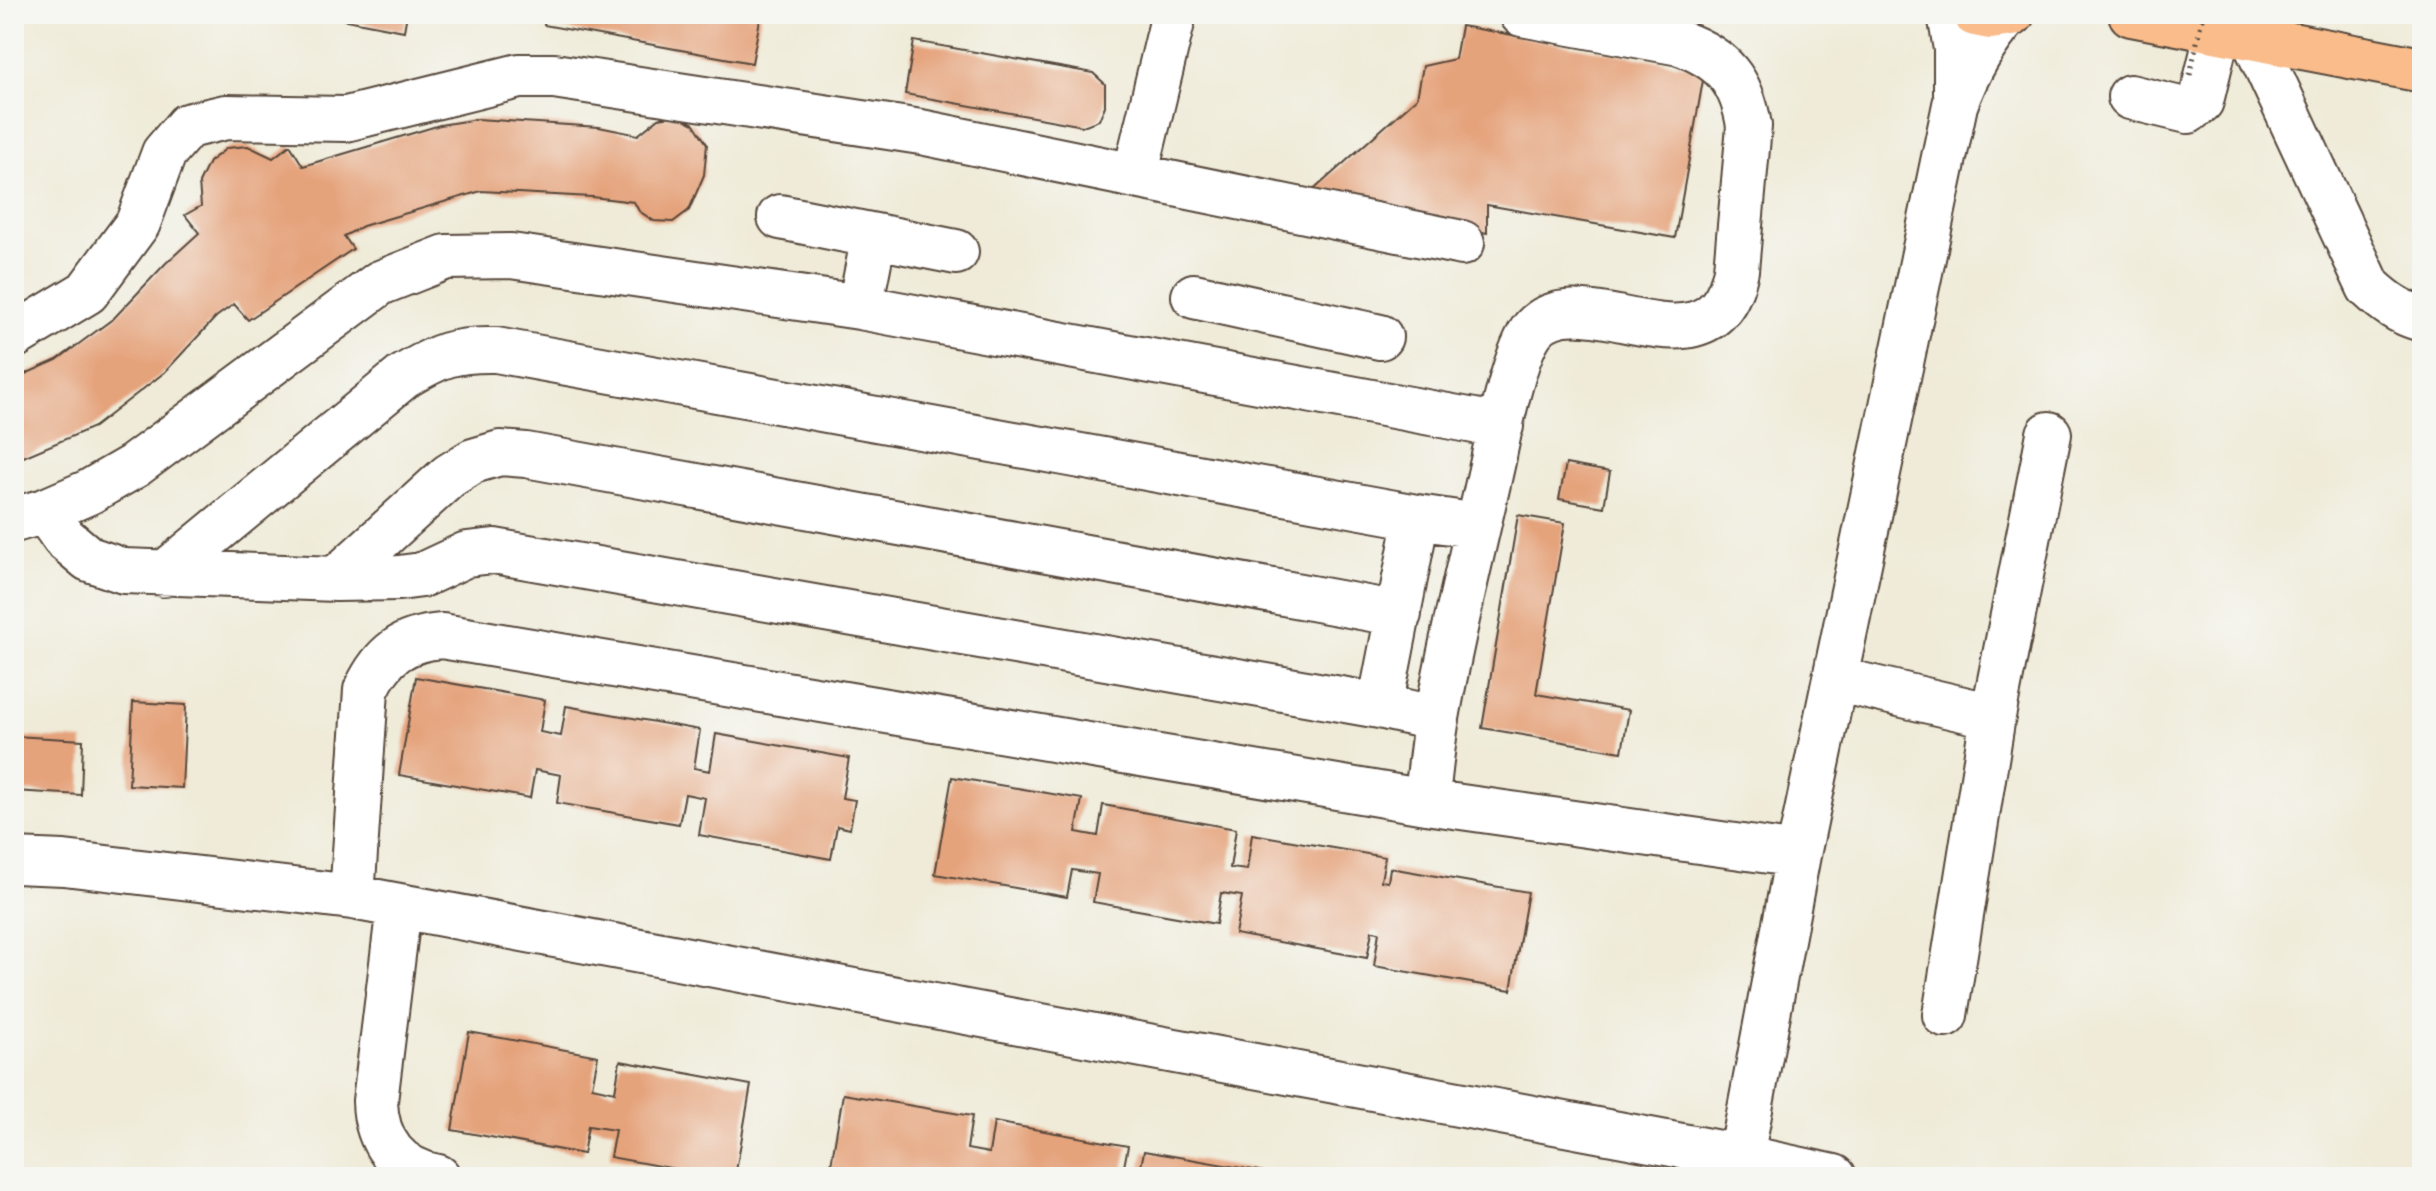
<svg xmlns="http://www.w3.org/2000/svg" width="2436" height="1191" font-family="'Shantell Sans',sans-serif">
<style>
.building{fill:#e5a37c}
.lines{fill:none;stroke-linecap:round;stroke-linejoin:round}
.minor-casing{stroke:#56473a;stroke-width:48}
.highway-casing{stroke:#56473a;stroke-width:48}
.minor{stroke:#fff;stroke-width:44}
.highway{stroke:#f9bc8a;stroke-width:44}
.path-bridge{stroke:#56473a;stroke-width:5;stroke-dasharray:2 6;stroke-linecap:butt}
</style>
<rect width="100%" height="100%" fill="#f6f6f2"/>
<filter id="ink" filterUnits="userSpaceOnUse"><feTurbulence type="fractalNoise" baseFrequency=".0125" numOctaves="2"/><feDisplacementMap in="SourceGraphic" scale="16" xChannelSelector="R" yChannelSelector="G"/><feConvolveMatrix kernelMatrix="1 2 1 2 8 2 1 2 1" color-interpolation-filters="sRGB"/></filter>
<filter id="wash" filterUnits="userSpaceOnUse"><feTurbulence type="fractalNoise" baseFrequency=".006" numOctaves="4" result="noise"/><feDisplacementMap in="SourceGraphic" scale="32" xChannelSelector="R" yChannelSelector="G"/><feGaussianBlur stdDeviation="1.8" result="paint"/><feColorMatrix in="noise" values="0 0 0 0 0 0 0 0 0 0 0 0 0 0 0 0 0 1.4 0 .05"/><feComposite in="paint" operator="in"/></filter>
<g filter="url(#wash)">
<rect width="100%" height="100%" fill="#efebd8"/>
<g id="blocks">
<path class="building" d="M315,14H407L404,31Z
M546,14H761L752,63L544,25Z
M1461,26L1705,69L1675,238L1487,205V233L1309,194L1417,98L1423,66L1455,59Z
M914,41L1093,73L1105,84V106L1099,120L1083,126L905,94Z
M677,115L694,124L707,144L704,175L689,210L673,222L654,221L639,211L634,202L592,197L481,191L363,226L344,236L353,249L248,320L234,304L216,317L165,372L94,427L14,461V379L57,360L114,318L166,263L199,233L185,215L201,206L199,183L209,162L227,148L248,146L273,158L290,145L303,166L440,125L477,119L599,127L638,135L659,118Z
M1566,464L1610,472L1604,507L1559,499Z
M1518,515L1565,523L1536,694L1629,710L1622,752L1482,728Z
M416,677L545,700L540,732L561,736L566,706L700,730L694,768L710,771L716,734L849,758L842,798L855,800L850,829L837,826L831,859L699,835L705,798L685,794L679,824L557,803L561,775L535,770L530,798L399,775Z
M133,702L186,705L182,788L129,785Z
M14,736L83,740L81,795L14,791Z
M952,777L1082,799L1076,832L1098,836L1103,805L1236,829L1230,868L1247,870L1252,834L1385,857L1381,881L1388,882L1390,868L1528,892L1511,990L1374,966L1379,932L1372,931L1367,958L1235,934L1242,896L1221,893L1216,924L1093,902L1098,874L1072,870L1067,897L935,874Z
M469,1032L598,1056L592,1087L615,1092L620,1061L751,1085L735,1177H719L610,1157L615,1130L588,1126L583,1154L452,1130Z
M843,1094L972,1116L967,1149L989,1153L994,1122L1128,1146L1122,1177H829Z
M1144,1151L1276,1174L1275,1177H1139Z"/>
</g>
</g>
<g filter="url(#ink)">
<use href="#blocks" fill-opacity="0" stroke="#56473a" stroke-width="2"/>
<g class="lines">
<g class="minor-casing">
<path id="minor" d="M1950,14L1956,49V95
M2253,38L2369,287C2385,302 2400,313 2422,319
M2130,97L2188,111L2201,101L2218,31
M1135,176L1174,14
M780,217L956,252
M1194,296L1380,337
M860,307L874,236
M14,336L87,292L138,223L164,153L187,126L226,117L346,119L519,76H554L921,132L1462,243
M45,511L64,538L89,559L124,571L336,579L399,578L422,575L467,554L494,551L1380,706L1437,719
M14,520L45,511L89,492L134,466L380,283L446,257L511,256L860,307L1501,426
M164,574L403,377C439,355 454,349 496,350L1417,517L1478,526
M336,579L449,476L473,461L500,453L526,455L1399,614
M1835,679L1993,716
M1380,706L1417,517
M1426,802C1430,774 1432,746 1437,718C1452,632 1474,547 1493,461C1499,431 1515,350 1534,328C1583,274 1712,389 1736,270L1749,126C1742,81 1723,58 1680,43L1522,14
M14,861L64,863L352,897L1741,1157L1834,1177
M352,897L366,690C383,654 403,639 442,636L1426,802L1798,855
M399,907L375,1101C376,1141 397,1170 438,1177
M1945,1015L1993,716L2049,434
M1735,1177L1741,1157L1798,855L1955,105C1967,71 1983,43 2007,16"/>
</g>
<g class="highway-casing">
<path id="highway" d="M1975,14L1990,17L2012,14
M2131,14L2422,70"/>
</g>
<use href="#minor" class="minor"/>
<use href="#highway" class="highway"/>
<path class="path-bridge" d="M2190,75L2203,14"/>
</g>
</g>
<rect width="2436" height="1191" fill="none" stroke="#f6f6f2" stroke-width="48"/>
</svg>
